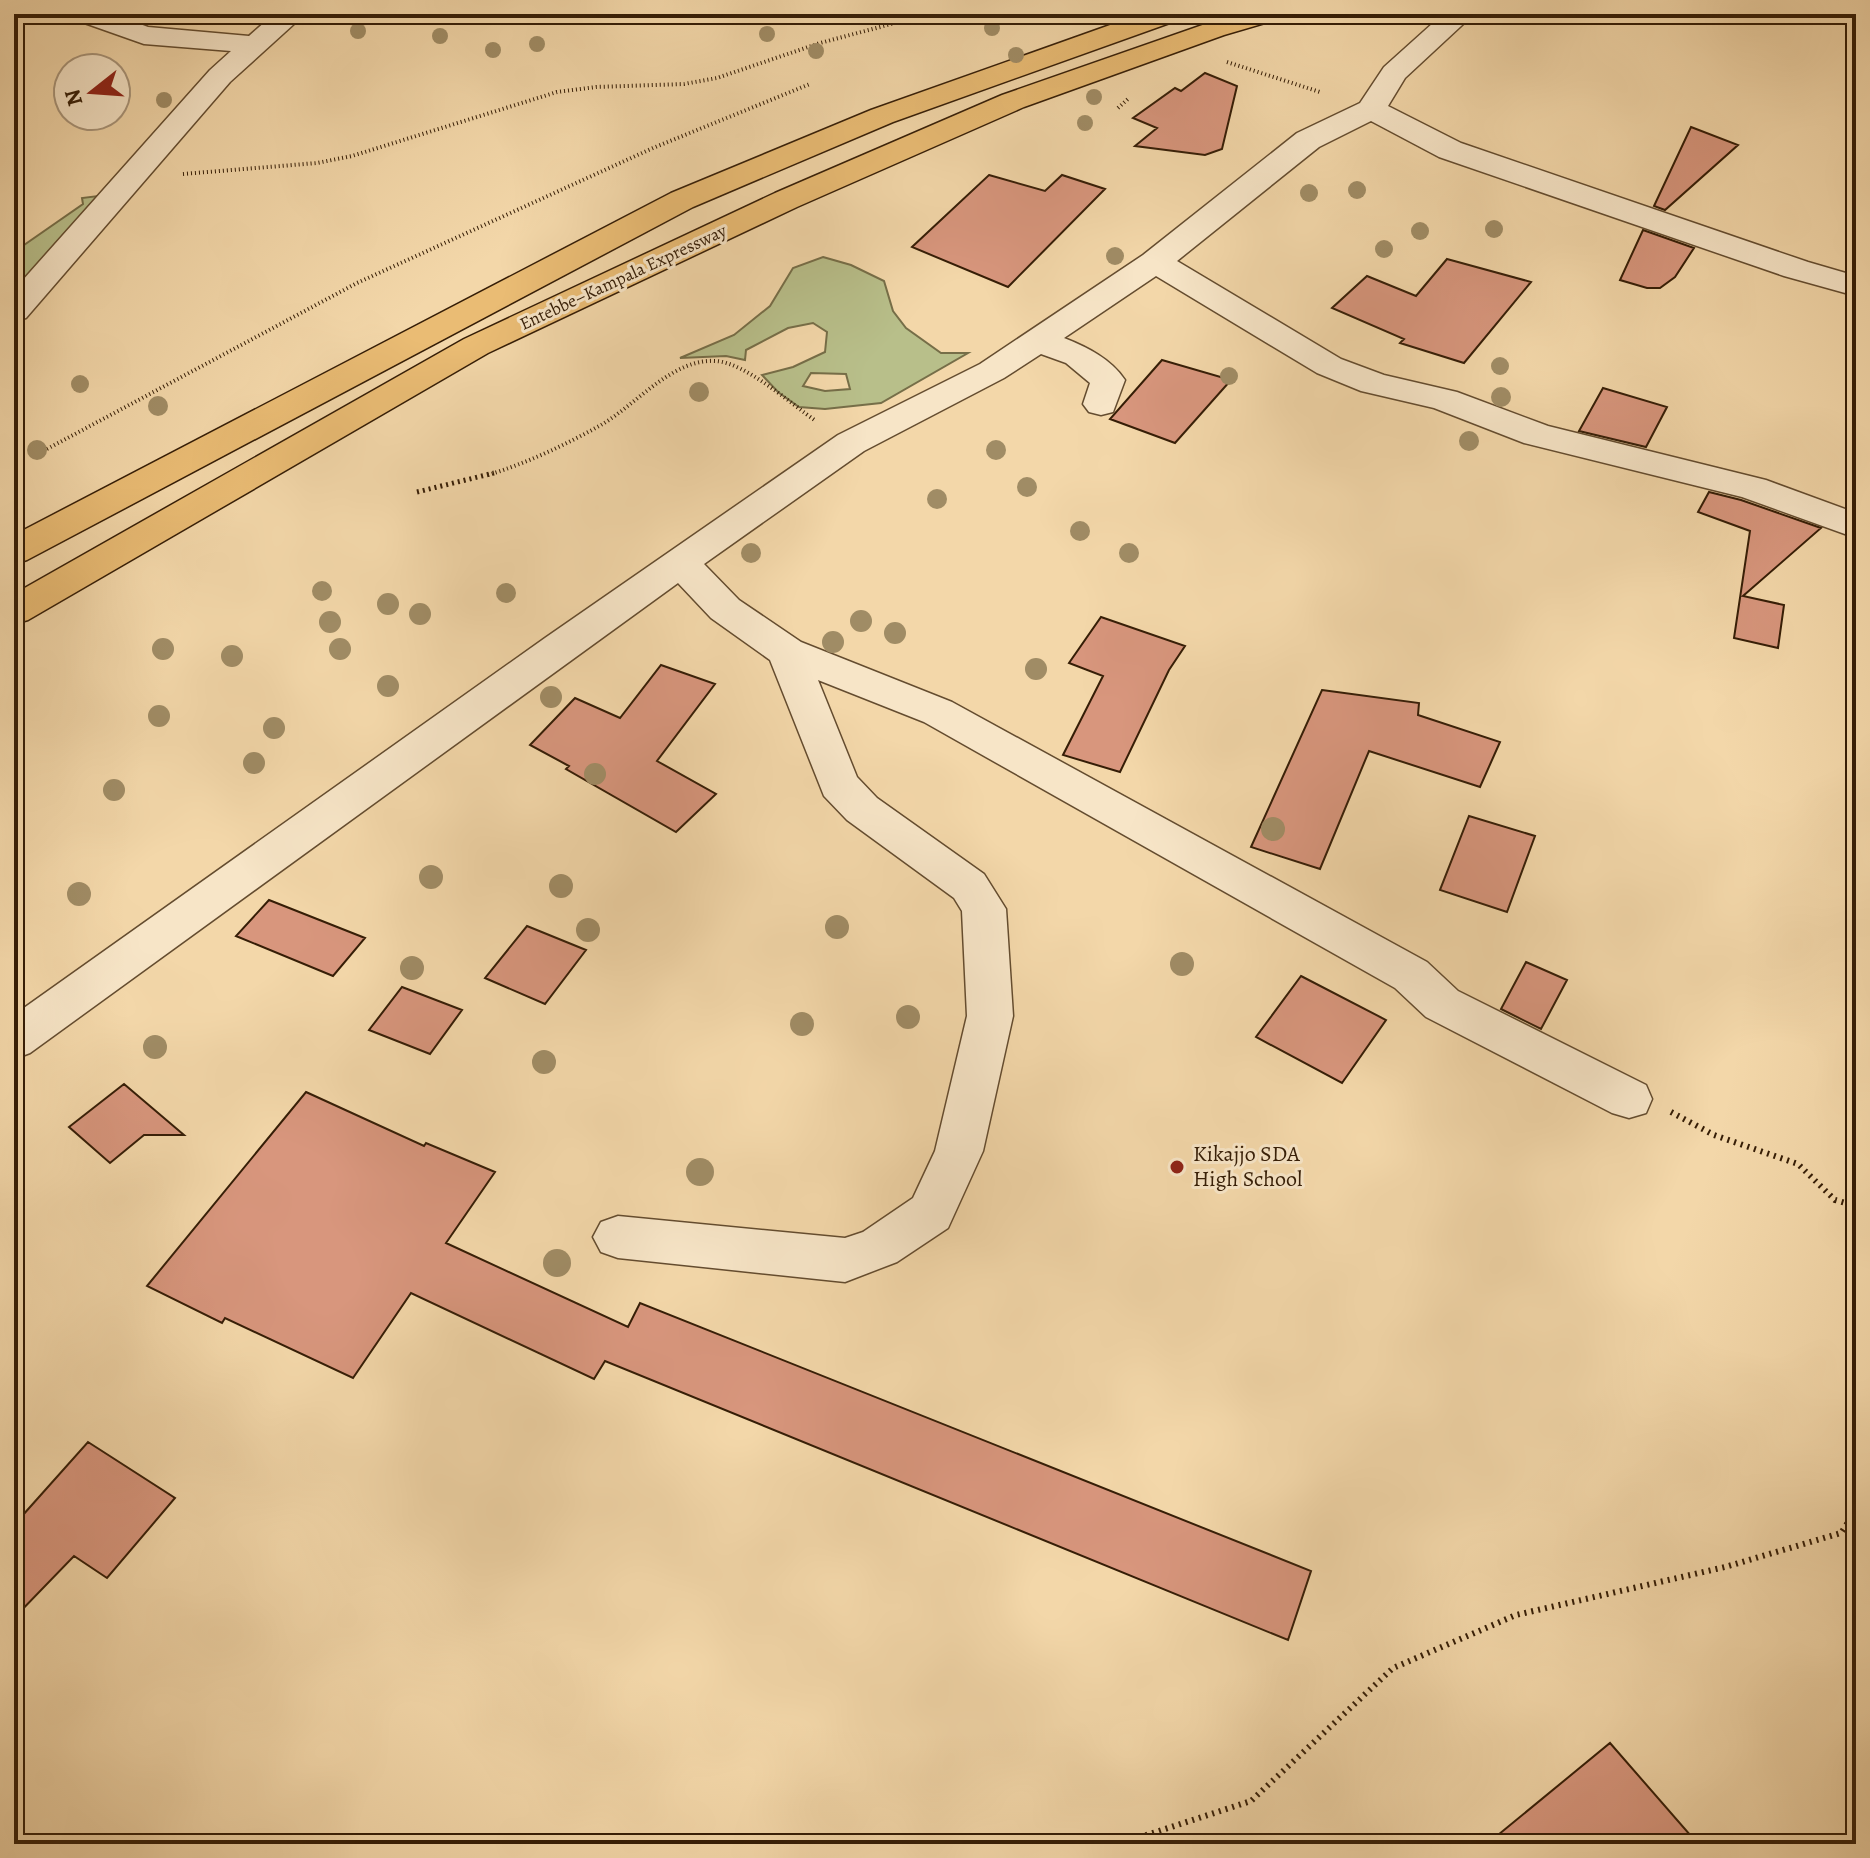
<svg xmlns="http://www.w3.org/2000/svg" width="1870" height="1858" font-family="Alegreya,serif">
<style>
.green{fill:#b8bf8a;stroke:#766e48;stroke-width:2;fill-rule:evenodd}
.building{fill:#d8967d;stroke:#351d06;stroke-width:2}
.lines{fill:none;stroke-linecap:round;stroke-linejoin:round}
.minor-casing{stroke:#644c2f;stroke-width:3}
.motorway-casing{stroke:#351d06;stroke-width:3}
.path-far2{stroke:#351d06;stroke-width:4;stroke-dasharray:1 3;stroke-linecap:butt}
.path-far1{stroke:#351d06;stroke-width:5;stroke-dasharray:2 4;stroke-linecap:butt}
.path{stroke:#351d06;stroke-width:6;stroke-dasharray:2 5;stroke-linecap:butt}
.minor{fill:#f7e5c7;fill-rule:evenodd}
.motorway{fill:#eabc74;fill-rule:evenodd}
.tree{fill:#a08c65}
.poi-dot{fill:#8f2418;stroke:#f7e5c7;stroke-width:3}
.labels{text-anchor:middle;dominant-baseline:central;stroke-width:6;stroke-linejoin:round;paint-order:stroke}
.far-street-label{font-size:18px;fill:#351d06;stroke:#f7e5c7}
.poi-label{font-size:22px;fill:#351d06;stroke:#f7e5c7;text-anchor:start}
</style>
<rect width="100%" height="100%" fill="#f3d7a9"/>
<filter id="stains"><feTurbulence type="fractalNoise" baseFrequency=".0025" numOctaves="4"/><feColorMatrix values="0 0 0 0 .2 0 0 0 0 .09 0 0 0 0 .02 0 0 0 .5 -.17"/></filter>
<radialGradient id="worn" r=".72"><stop offset=".6" stop-color="#630" stop-opacity="0"/><stop offset="1" stop-color="#630" stop-opacity=".3"/></radialGradient>
<path class="green" d="M106,195L14,294V252L83,204L82,198Z
M823,257L851,265L884,281L893,311L906,328L941,353H968L881,403L825,409L799,407L778,392L762,375L793,367L825,352L827,332L813,323L788,328L746,350L745,360L726,356L680,358L734,335L770,306L793,268ZM811,373L846,374L850,389L825,391L803,386Z"/>
<path class="building" d="M1205,73L1237,86L1222,149L1205,155L1135,146L1157,128L1133,118L1175,88L1181,91Z
M1691,127L1738,145L1665,210L1654,206Z
M989,175L1045,191L1062,175L1105,189L1008,287L912,247Z
M1643,230L1694,248L1675,277L1660,288H1647L1620,280Z
M1447,259L1531,282L1464,363L1400,343L1404,339L1332,308L1367,276L1416,296Z
M1162,360L1231,380L1175,443L1110,419Z
M1603,388L1667,407L1646,447L1579,431Z
M1709,492L1741,500L1821,528L1743,596L1784,605L1778,648L1734,638L1750,531L1698,512Z
M1101,617L1185,646L1169,670L1120,772L1063,755L1103,676L1069,663Z
M661,665L715,684L657,761L716,794L676,832L566,769L569,766L530,745L575,698L620,718Z
M1322,690L1419,703L1418,715L1500,742L1480,787L1369,751L1320,869L1251,847Z
M1469,816L1535,836L1507,912L1440,890Z
M269,900L365,938L333,976L236,936Z
M527,926L586,950L545,1004L485,978Z
M1526,962L1567,980L1541,1029L1501,1009Z
M1301,976L1386,1020L1342,1083L1256,1037Z
M402,987L462,1010L430,1054L369,1030Z
M124,1084L184,1135H144L110,1163L69,1127Z
M306,1092L424,1146L426,1143L495,1172L446,1243L628,1327L640,1303L1311,1571L1288,1640L605,1361L594,1379L411,1293L353,1378L225,1318L222,1323L147,1286Z
M88,1442L175,1498L107,1578L74,1556L14,1618V1525Z
M1610,1743L1698,1844H1487Z"/>
<g class="lines">
<g class="minor-casing">
<path id="minor" d="M72,14H113L148,27L249,36L274,14H305L230,82L26,318L14,321V290L210,70L231,51L144,44L76,20Z
M1443,14H1474L1405,78L1388,106L1461,143L1808,262L1856,276V296L1784,276L1439,157L1371,121L1319,147L1177,261L1341,359L1384,375L1457,392L1548,426L1766,480L1856,513V538L1742,497L1524,443L1434,408L1361,391L1317,373L1156,276L1064,338C1087,347 1111,359 1125,380L1113,412L1101,415L1089,412L1083,404L1090,383L1066,363L1041,354L1004,378L864,451L704,564L739,600L801,642L952,702L1427,962L1458,991L1646,1085L1652,1099L1646,1113L1629,1118L1612,1113L1426,1017L1395,988L924,722L818,680L857,777L877,798L984,874L1006,909L1013,1016L983,1151L948,1228L897,1262L845,1282L618,1258L601,1252L593,1237L601,1222L618,1216L845,1238L863,1232L913,1198L935,1151L967,1016L962,911L954,898L847,820L824,796L770,660L711,618L678,583L30,1053L14,1059V1015L545,638L838,435L980,364L1143,255L1297,133L1360,103L1384,67Z"/>
</g>
<g class="motorway-casing">
<path id="motorway" d="M1141,14H1182L1178,20L893,122L693,207L27,560L14,564V535L671,193L871,110Z
M1234,14H1279L1275,20L1224,35L1024,107L797,207L488,353L28,620L14,624V594L464,339L775,193L1002,95Z"/>
</g>
<path class="path-far2" d="M1227,62L1320,92
M1118,108L1129,98
M183,174L317,163L352,156L557,92L596,87L684,84L717,78L820,43L929,14
M47,449L357,283L653,148L810,84
M488,475C527,463 565,445 601,425C637,404 673,358 716,361C746,363 791,404 816,421"/>
<path class="path-far1" d="M417,492L494,473"/>
<path class="path" d="M1671,1112L1714,1135L1798,1164L1835,1200L1856,1206
M1119,1844L1251,1801L1393,1668L1516,1615L1725,1567L1841,1533L1856,1510"/>
<use href="#minor" class="minor"/>
<use href="#motorway" class="motorway"/>
</g>
<g class="tree">
<circle cx="992" cy="28" r="8"/>
<circle cx="358" cy="31" r="8"/>
<circle cx="767" cy="34" r="8"/>
<circle cx="440" cy="36" r="8"/>
<circle cx="537" cy="44" r="8"/>
<circle cx="493" cy="50" r="8"/>
<circle cx="816" cy="51" r="8"/>
<circle cx="1016" cy="55" r="8"/>
<circle cx="1094" cy="97" r="8"/>
<circle cx="164" cy="100" r="8"/>
<circle cx="1085" cy="123" r="8"/>
<circle cx="1357" cy="190" r="9"/>
<circle cx="1309" cy="193" r="9"/>
<circle cx="1494" cy="229" r="9"/>
<circle cx="1420" cy="231" r="9"/>
<circle cx="1384" cy="249" r="9"/>
<circle cx="1115" cy="256" r="9"/>
<circle cx="1500" cy="366" r="9"/>
<circle cx="1229" cy="376" r="9"/>
<circle cx="80" cy="384" r="9"/>
<circle cx="699" cy="392" r="10"/>
<circle cx="1501" cy="397" r="10"/>
<circle cx="158" cy="406" r="10"/>
<circle cx="1469" cy="441" r="10"/>
<circle cx="37" cy="450" r="10"/>
<circle cx="996" cy="450" r="10"/>
<circle cx="1027" cy="487" r="10"/>
<circle cx="937" cy="499" r="10"/>
<circle cx="1080" cy="531" r="10"/>
<circle cx="751" cy="553" r="10"/>
<circle cx="1129" cy="553" r="10"/>
<circle cx="322" cy="591" r="10"/>
<circle cx="506" cy="593" r="10"/>
<circle cx="388" cy="604" r="11"/>
<circle cx="420" cy="614" r="11"/>
<circle cx="861" cy="621" r="11"/>
<circle cx="330" cy="622" r="11"/>
<circle cx="895" cy="633" r="11"/>
<circle cx="833" cy="642" r="11"/>
<circle cx="163" cy="649" r="11"/>
<circle cx="340" cy="649" r="11"/>
<circle cx="232" cy="656" r="11"/>
<circle cx="1036" cy="669" r="11"/>
<circle cx="388" cy="686" r="11"/>
<circle cx="551" cy="697" r="11"/>
<circle cx="159" cy="716" r="11"/>
<circle cx="274" cy="728" r="11"/>
<circle cx="254" cy="763" r="11"/>
<circle cx="595" cy="774" r="11"/>
<circle cx="114" cy="790" r="11"/>
<circle cx="1273" cy="829" r="12"/>
<circle cx="431" cy="877" r="12"/>
<circle cx="561" cy="886" r="12"/>
<circle cx="79" cy="894" r="12"/>
<circle cx="837" cy="927" r="12"/>
<circle cx="588" cy="930" r="12"/>
<circle cx="1182" cy="964" r="12"/>
<circle cx="412" cy="968" r="12"/>
<circle cx="908" cy="1017" r="12"/>
<circle cx="802" cy="1024" r="12"/>
<circle cx="155" cy="1047" r="12"/>
<circle cx="544" cy="1062" r="12"/>
<circle cx="700" cy="1172" r="14"/>
<circle cx="557" cy="1263" r="14"/>
</g>
<circle class="poi-dot" cx="1177" cy="1167" r="8"/>
<g class="labels">
<g class="far-street-label">
<text transform="translate(623 277) rotate(-25)">Entebbe–Kampala Expressway</text>
</g>
<g class="poi-label">
<text x="1193" y="1154">Kikajjo SDA<tspan x="1193" dy="25">High School</tspan></text>
</g>
</g>
<rect width="1870" height="1858" fill="none" stroke="#f3d7a9" stroke-width="48"/>
<rect x="16" y="16" width="1838" height="1826" fill="none" stroke="#351d06" stroke-width="4"/>
<rect x="24" y="24" width="1822" height="1810" fill="none" stroke="#351d06" stroke-width="2"/>
<g transform="translate(92 92) rotate(253)"><circle r="38" fill="#f7e5c7" stroke="#a9957a" stroke-width="2"/>
<path d="M0-6L14 30L0 20L-14 30Z" fill="#8f2418"/>
<text y="-12" font-size="22" font-weight="bold" text-anchor="middle" fill="#351d06">N</text>
</g>
<rect width="100%" height="100%" filter="url(#stains)"/>
<rect width="100%" height="100%" fill="url(#worn)"/>
</svg>
